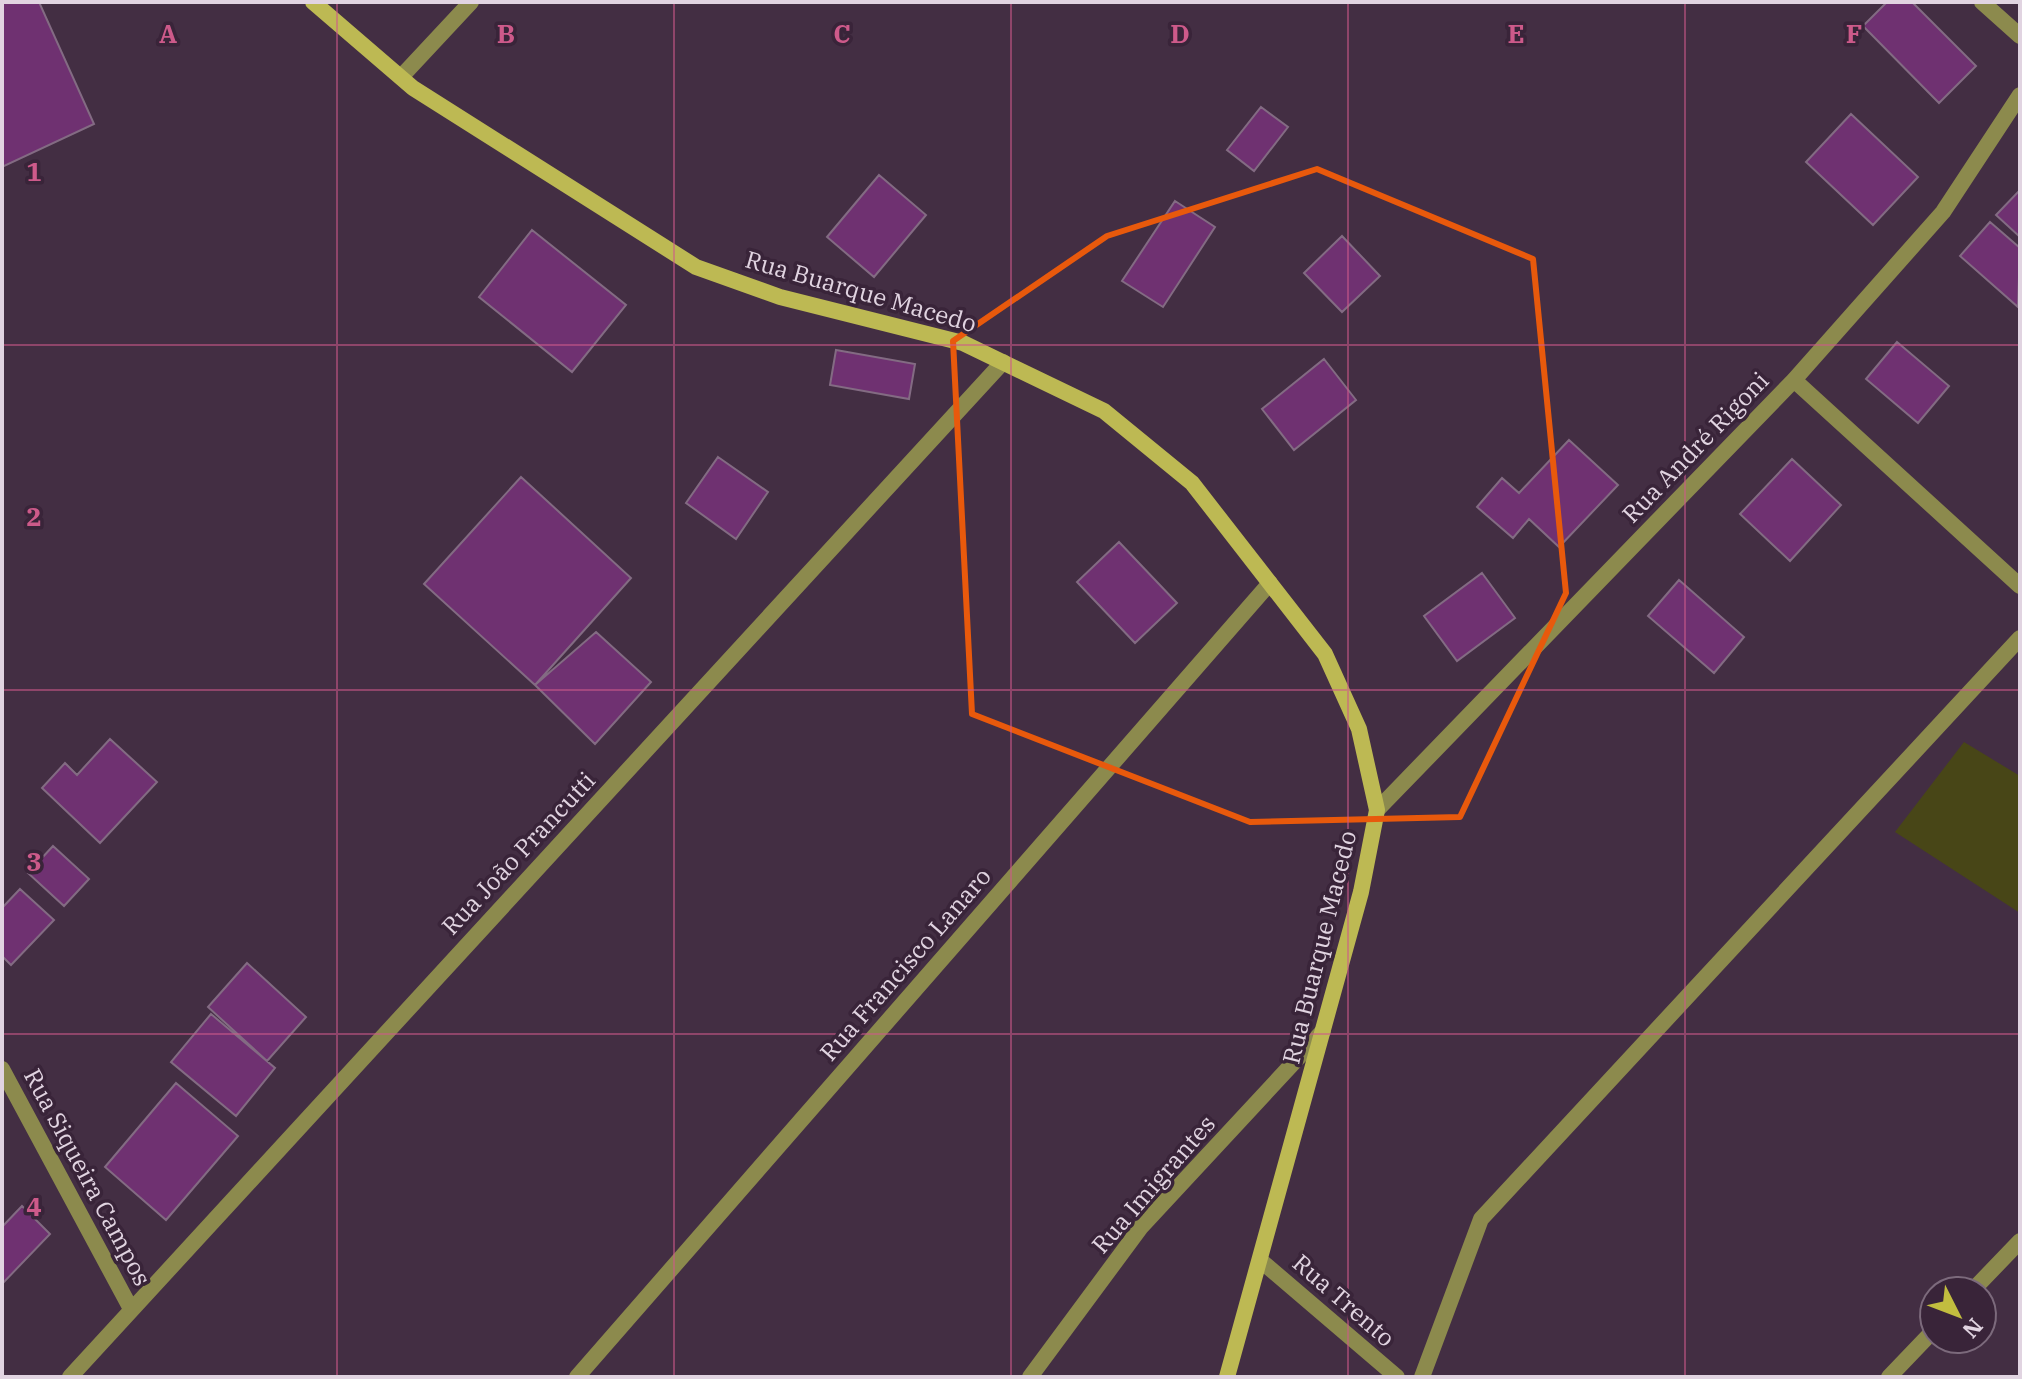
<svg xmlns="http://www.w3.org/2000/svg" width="2022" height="1379" font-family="'IBM Plex Serif',serif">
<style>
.green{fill:#484617}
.building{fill:#6f3171;stroke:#836b83;stroke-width:2}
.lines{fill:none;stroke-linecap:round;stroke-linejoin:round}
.minor{stroke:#8c8a4d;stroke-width:16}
.secondary{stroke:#bdb953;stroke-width:16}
.marked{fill:none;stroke:#e8590c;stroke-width:6;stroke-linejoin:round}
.grid{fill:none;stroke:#cd5a8a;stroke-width:2;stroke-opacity:0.55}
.labels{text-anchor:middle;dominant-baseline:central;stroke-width:7;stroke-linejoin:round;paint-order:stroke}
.street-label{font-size:24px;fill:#e1d4e1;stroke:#392439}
.grid-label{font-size:26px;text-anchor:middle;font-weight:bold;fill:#cd5a8a;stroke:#392439;stroke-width:7;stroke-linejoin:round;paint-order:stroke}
</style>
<rect width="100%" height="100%" fill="#432e43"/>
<path class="green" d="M1964,742L2020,776V913L1895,832Z"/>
<path class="building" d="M2,2H39L94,124L2,167Z
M1887,2H1912L1976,66L1939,103L1863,26Z
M1261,107L1288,127L1254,171L1227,150Z
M1851,114L1918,177L1873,225L1806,162Z
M879,175L926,215L874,277L827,237Z
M2020,190V237L1996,215Z
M1175,201L1215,227L1163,307L1122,281Z
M1990,222L2020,248L2018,307L1960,256Z
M532,230L626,305L572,372L479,297Z
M1342,236L1380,276L1342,312L1304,273Z
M1897,342L1949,386L1918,423L1866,379Z
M836,350L915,364L909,399L830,385Z
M1324,359L1356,400L1294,450L1262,409Z
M1569,440L1618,485L1559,547L1529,519L1513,538L1477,507L1502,478L1519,493Z
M718,457L768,492L736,539L686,503Z
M1792,459L1841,505L1790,561L1740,514Z
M521,477L631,578L535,685L424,584Z
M1119,542L1177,603L1135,643L1077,582Z
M1482,573L1515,618L1457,661L1424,616Z
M1679,580L1744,637L1714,673L1648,616Z
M596,632L651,682L595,744L535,685Z
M110,739L157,782L100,843L42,788L65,763L77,775Z
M53,846L89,879L64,906L28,873Z
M20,889L54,920L11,965L2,956V908Z
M247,963L306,1017L267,1061L208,1007Z
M211,1014L275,1068L236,1116L171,1062Z
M176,1083L238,1136L166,1220L105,1167Z
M22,1206L50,1234L2,1284V1227Z"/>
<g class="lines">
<path class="minor" d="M1982,2L2020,36
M401,77L471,2
M1794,380L2020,586
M1377,810L1794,380L1943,212L2020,95
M2,1069L131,1309
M1260,1260L1397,1377
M1972,1291L2020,1241
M70,1377L1003,362
M577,1377L1270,583
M1030,1377L1141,1227L1323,1031
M1422,1377L1481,1219L2020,638
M1889,1377L1934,1330"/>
<path class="secondary" d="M313,2L413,88L696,267L780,297L963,343L1104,411L1192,483L1325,654L1359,729L1377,810L1361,892L1227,1377"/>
</g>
<path class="marked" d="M1317,169L1533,259L1566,593L1460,817L1250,822L972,714L953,341L1107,236Z"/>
<path class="grid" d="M337,2V1377M674,2V1377M1011,2V1377M1348,2V1377M1685,2V1377M2,345H2020M2,690H2020M2,1034H2020"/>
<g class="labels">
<g class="street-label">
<text transform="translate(861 291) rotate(16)">Rua Buarque Macedo</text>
<text transform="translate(1695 447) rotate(-46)">Rua André Rigoni</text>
<text transform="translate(518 853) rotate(-47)">Rua João Prancutti</text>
<text transform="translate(1319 947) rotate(-76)">Rua Buarque Macedo</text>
<text transform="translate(905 964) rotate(-49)">Rua Francisco Lanaro</text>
<text transform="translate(88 1177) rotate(62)">Rua Siqueira Campos</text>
<text transform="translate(1153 1184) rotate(-49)">Rua Imigrantes</text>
<text transform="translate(1344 1300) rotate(41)">Rua Trento</text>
</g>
</g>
<g class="grid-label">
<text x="168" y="43">A</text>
<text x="506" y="43">B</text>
<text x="842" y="43">C</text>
<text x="1180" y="43">D</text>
<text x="1516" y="43">E</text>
<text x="1854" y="43">F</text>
<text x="34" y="181">1</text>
<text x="34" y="526">2</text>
<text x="34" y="871">3</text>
<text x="34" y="1216">4</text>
</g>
<rect width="2022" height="1379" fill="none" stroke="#e1d4e1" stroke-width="8"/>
<g transform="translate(1958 1315) rotate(132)"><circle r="38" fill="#392439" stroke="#7c6a7c" stroke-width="2"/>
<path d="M0-6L14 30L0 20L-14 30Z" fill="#c2bd3f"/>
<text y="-12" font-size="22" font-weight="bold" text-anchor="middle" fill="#e1d4e1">N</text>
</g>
</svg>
